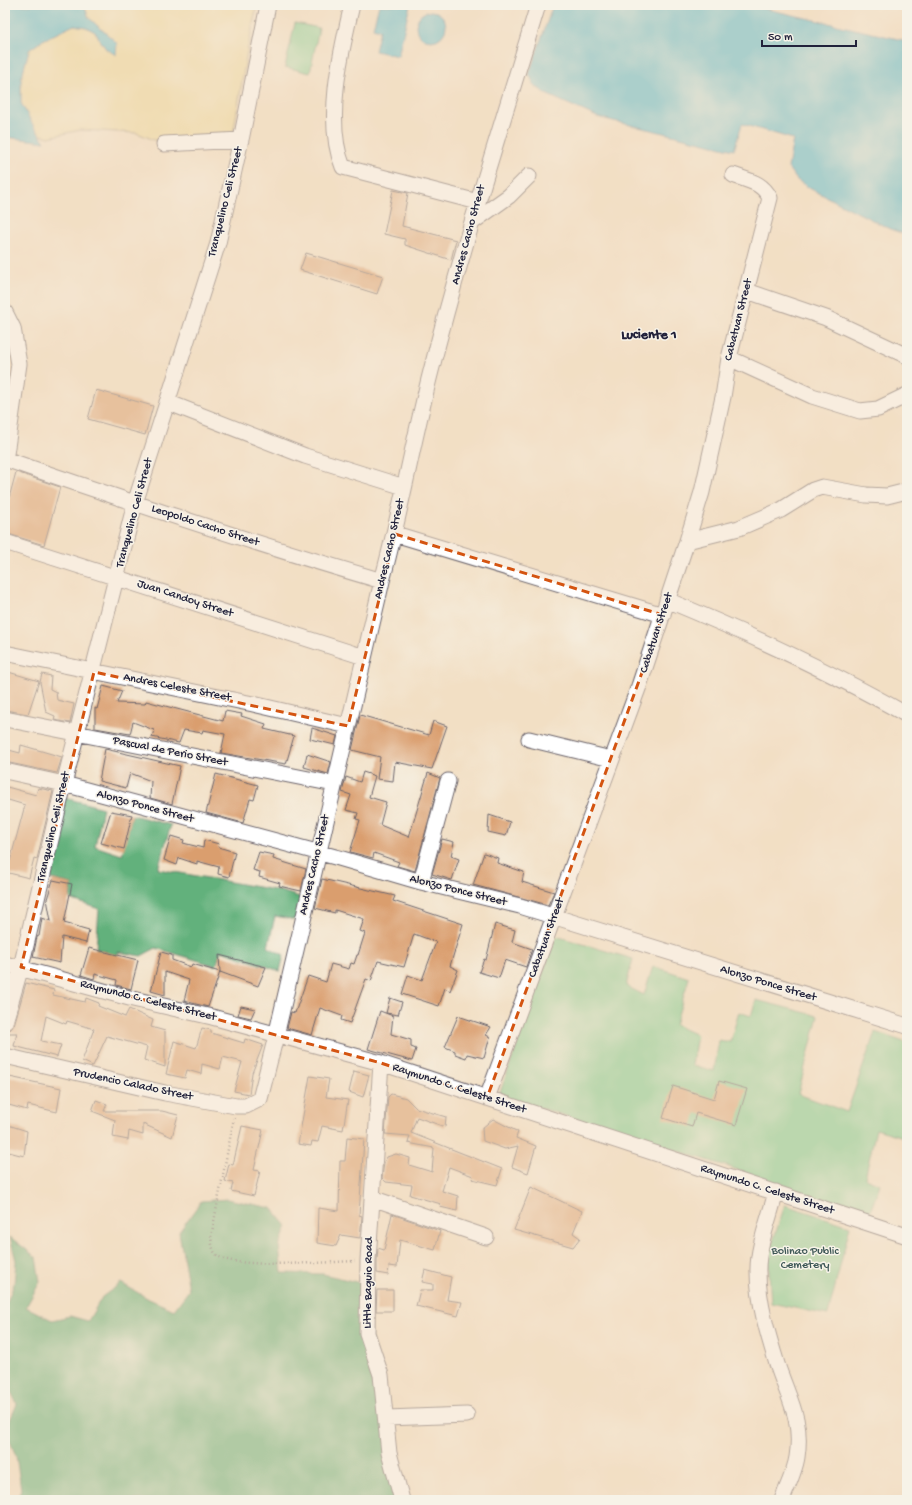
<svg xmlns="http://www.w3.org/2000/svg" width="912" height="1505" font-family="'Gochi Hand',sans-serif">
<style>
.green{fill:#79ce92;stroke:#4e7866}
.forest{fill:#62b17c;stroke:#426a5c}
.sand{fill:#eeda9e;stroke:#887e6c}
.water{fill:#54bcd2;stroke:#3b6f86}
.building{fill:#da9e6e}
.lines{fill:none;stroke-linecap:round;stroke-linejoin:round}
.minor-casing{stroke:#6b646b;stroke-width:17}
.path{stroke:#6b646b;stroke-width:2.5;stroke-dasharray:1 3;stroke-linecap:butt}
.minor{stroke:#fff;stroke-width:15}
.marked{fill:none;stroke:#d45411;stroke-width:3;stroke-dasharray:8 5;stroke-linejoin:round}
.labels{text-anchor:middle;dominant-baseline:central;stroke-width:3;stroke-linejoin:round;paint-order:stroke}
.street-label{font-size:12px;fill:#22223b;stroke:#f7f3e8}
.park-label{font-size:12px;fill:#3c5655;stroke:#f7f3e8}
.quarter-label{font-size:14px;font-weight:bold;fill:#22223b;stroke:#f7f3e8}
</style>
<rect width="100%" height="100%" fill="#f7f3e8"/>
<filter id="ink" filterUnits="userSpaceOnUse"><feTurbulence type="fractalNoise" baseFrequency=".025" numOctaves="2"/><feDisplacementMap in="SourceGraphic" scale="8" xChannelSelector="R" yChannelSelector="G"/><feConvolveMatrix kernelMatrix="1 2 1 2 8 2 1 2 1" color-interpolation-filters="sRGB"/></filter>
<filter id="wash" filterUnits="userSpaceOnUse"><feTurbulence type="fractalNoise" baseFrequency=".012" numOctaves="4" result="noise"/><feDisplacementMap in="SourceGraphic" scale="16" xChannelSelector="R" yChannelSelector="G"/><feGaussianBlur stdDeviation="0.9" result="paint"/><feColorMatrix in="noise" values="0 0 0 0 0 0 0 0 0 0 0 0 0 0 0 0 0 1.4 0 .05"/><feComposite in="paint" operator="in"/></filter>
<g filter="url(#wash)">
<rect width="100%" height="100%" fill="#f2dfc4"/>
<path class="green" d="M295,23L319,28L310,73L285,67Z
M556,936L633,959L626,986L644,995L653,966L689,978L675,1025L697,1035L692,1065L714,1071L719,1040L730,1042L739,1012L751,1016L756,1000L818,1016L798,1094L847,1112L875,1032L907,1043V1138L876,1129L865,1178L880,1184L869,1215L729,1167L499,1095Z
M785,1205L850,1226L828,1315L771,1303L768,1256Z"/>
<path class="forest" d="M65,798L103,808L95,846L122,855L132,815L171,825L158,869L280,891L300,897L296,920L275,916L268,947L284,955L280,971L221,951L216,966L156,948L141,956L118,952L117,966L105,962L108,952L96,949L99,909L70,899L72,884L48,878Z
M227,1199L272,1208L287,1226L279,1247L282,1273L323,1274L361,1283L402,1500H17L21,1489L16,1456L7,1434L10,1420L17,1404L9,1388L5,1387V1307L14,1284L16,1261L10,1237L36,1257L40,1282L26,1307L52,1320L70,1316L88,1321L102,1297L121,1283L149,1299L174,1310L189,1290L179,1232L201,1201Z"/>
<path class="sand" d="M84,5H257L247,52L232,141L164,144L137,133L80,130L49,137L41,135L34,127L21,103V79L29,50L43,40L73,25L86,27L95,32L106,49L117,43L89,18Z"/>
<path class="water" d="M5,5H84L89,18L117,43L116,55L106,49L95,32L86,27L74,25L43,40L29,50L21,79V103L34,127L45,142L5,137Z
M379,5H410L398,56L375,51L380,30L373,28Z
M553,5H749L907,41V235L890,229L811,189L797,180L788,168L793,139L742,124L734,150L597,117L548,95L535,86L529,74Z
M416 26a15 15 0 1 1 30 0a15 15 0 1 1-30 0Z"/>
<g id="blocks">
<path class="building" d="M393,190L408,193L402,226L456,240L451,260L405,245V239L384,234Z
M306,253L383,276L377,294L300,270Z
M96,390L153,406L145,435L88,419Z
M16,472L60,487L44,545L5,533V513Z
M5,671L39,681L28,714L5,710Z
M42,674L51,676L50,689L56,692L57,700L74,704L70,723L54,720L55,716L46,712L40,682Z
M103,686L122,691L117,703L145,704L146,701L223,721L225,711L242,714L241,716L266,724L264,729L294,736L286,764L221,753L225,734L203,730L202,733L184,730L179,743L152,737L154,730L133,722L130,734L95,728V708L97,709Z
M360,715L429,735L433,721L447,726L432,769L395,762L393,781L377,779L380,757L352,750Z
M312,728L337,736L335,745L310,739Z
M21,745L62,757L57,773L5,762V749L20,753Z
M105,749L180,766L172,804L150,798L151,781L130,773L126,788L99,781Z
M307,754L331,762L328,774L304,767Z
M363,772L375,776L369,797L386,802L380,825L409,837L428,773L440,778L415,871L397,866L399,862L374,853L373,858L350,852L360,820L356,819L358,813L346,810L351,795L342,792L346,777L360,782Z
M216,774L258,785L254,800L250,799L243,823L206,813Z
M7,787L36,795L38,788L53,791L37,859L34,858L29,878L5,872V860L10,861L25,805L5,799Z
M111,811L132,815L124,849L101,843Z
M489,815L510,822L506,836L488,832Z
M171,836L184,840L183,843L203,848L204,840L219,844L218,847L235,852L229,877L218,874L219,867L197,861V864L179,858L177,865L164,860Z
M442,839L454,842L451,856L459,859L452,880L432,874Z
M259,852L274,855L273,859L306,869L301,891L279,886L280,883L259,877L260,872L253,870Z
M484,853L498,858L497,863L524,872L522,882L554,892L548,905L473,885Z
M322,879L395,896L393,901L463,924L450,966L458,970L450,991L445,988L439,1006L402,994L408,975L422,980L436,942L414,934L404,967L378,961L371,981L366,979L350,1023L341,1020L342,1016L320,1008L312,1035L287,1028L291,1012L295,1013L308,976L326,982L331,964L349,969L351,963L354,964L357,955H358L365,933L360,931L364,919L335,910V913L315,908Z
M53,880L72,884L64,923L89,930L86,943L62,937L60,963L33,957L37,937L39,936L42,918L51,921L47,899Z
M495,924L515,930L512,942L532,949L526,967L505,960L499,978L479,972L484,959L486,960Z
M89,948L138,960L131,989L116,985L117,980L95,974L94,979L81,975Z
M161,952L172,955V960L191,967L192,964L220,972L208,1007L184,1001L189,980L165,972V995L151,991Z
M219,955L266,967L258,986L220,972Z
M26,983L54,990L53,995L85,1002L86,998L99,1003L98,1006L125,1017L129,1009L153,1020L151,1027L165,1031V1067L144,1060L147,1047L107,1036L93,1066L82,1061L94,1029L67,1021L66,1024L46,1016L41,1041L61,1045L57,1057L14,1046L17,1033H5V1031L11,1029L14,1025Z
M390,998L402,1002L398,1015L386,1013Z
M241,1006L255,1009L251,1018L238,1015Z
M380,1011L393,1016L391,1034L411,1040V1047L416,1049L412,1061L368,1049Z
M458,1016L491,1027L486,1035L490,1037L484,1058L467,1054L466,1058L455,1054V1051L445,1047Z
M202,1028L211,1030V1033L244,1043L245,1039L263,1045L252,1073L249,1094L234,1091L242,1062L223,1057L220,1069L202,1064L201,1074L187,1070L185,1078L166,1074L174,1041L196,1048Z
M354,1071L369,1075L363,1097L349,1092Z
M5,1076L61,1088L57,1112L28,1105L27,1110L5,1104Z
M310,1076L329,1079L326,1097L348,1100L343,1130L322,1126L318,1142L312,1141L311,1146L298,1144Z
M719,1081L747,1089L736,1125L696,1113L692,1127L663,1118L673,1086L714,1099Z
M391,1094L406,1098L416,1108L446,1117L445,1127L417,1117L411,1133L502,1169L497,1185L472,1179L473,1176L449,1167L442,1191L458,1196L457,1211L440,1207L441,1204L410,1195L412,1185L386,1182L382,1178L384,1162L387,1157L396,1154L410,1158L409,1165L432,1172L434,1148L408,1143L410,1136L385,1134L388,1097Z
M96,1100L107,1104L104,1111H162L178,1115L172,1137L143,1124V1135L129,1131L128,1140L113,1137L115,1120L92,1111Z
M493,1119L518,1132L516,1138L536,1146L528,1173L512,1167L518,1146L505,1149L483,1141L482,1128Z
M5,1124L27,1131L24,1156L5,1151Z
M242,1126L263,1130L254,1170L260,1171L254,1196L231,1191L233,1183L225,1181L229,1164L233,1165Z
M347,1137L364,1139L359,1215L362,1216L360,1238L341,1235L336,1246L317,1243L318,1208L339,1211L340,1161H345Z
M531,1187L582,1211L573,1233L580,1238L573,1247L514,1230Z
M392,1214L440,1231L435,1250L400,1240L397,1267L389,1266L388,1275L377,1273V1260L378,1248L384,1250Z
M425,1270L451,1277L447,1300L462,1302L458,1316L416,1306L420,1290H433V1284L422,1282Z
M377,1290H393V1311H376Z"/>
</g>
</g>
<g filter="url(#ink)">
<use href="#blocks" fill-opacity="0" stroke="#6b646b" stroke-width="1"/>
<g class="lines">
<g class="minor-casing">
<path id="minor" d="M352,5C341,52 324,121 343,167L478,202
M164,144L241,140
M474,221L509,196L529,176
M747,291L826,318L907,356
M5,312L13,328L19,364L5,461
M729,358L812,396L860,411L878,409L907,395
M167,402L305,456L404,487
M5,459C130,502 255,544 382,581
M395,534L663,615
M687,541L739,528L781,510L813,490L822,487L866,495L887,496L907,491
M5,542L364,657
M667,600C749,634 830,671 907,715
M5,653L253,704L348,726
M5,719L334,784
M529,739L611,759
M5,771L64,784L339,858L421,882L520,906L907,1026
M421,882L448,781
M5,964L133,999L212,1017L381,1063L907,1236
M5,1022L21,967L64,784L135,503L218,243L242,135L268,5
M5,1056L165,1093L236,1106H246L260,1099L276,1036L382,581C401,511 413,441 431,371C462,248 501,127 538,5
M381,1063L368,1260L367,1333L381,1375L389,1453L402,1500
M487,1098L639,686L687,541L702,492L723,397L729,358L770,198C762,182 749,181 733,175
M776,1192C770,1216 757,1248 758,1272C758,1302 768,1335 777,1364C788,1398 803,1419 797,1457C795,1471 787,1487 782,1500
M372,1198L486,1237
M387,1418L467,1415"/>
</g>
<path class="path" d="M234,1118L211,1237C212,1244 212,1252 218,1256C235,1269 330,1262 355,1261"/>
<use href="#minor" class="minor"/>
</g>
</g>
<path d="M0 0H912V1505H0ZM395,534L663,615L487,1098L381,1063L21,967L94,672L348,726Z" fill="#f2dfc4" fill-opacity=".55" fill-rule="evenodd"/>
<path class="marked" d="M395,534L663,615L487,1098L381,1063L21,967L94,672L348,726Z"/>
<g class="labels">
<g class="street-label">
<text transform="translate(226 202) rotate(-76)">Tranquelino Celi Street</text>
<text transform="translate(469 235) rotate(-75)">Andres Cacho Street</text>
<text transform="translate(739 320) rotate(-76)">Cabatuan Street</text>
<text transform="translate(135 513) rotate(-75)">Tranquelino Celi Street</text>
<text transform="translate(205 526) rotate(18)">Leopoldo Cacho Street</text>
<text transform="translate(390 549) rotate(-77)">Andres Cacho Street</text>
<text transform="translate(185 599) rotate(18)">Juan Candoy Street</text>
<text transform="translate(657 633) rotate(-72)">Cabatuan Street</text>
<text transform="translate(177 688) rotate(11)">Andres Celeste Street</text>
<text transform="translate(170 752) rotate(11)">Pascual de Perio Street</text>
<text transform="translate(145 807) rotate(15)">Alonzo Ponce Street</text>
<text transform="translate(54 827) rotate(-77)">Tranquelino Celi Street</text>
<text transform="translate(315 865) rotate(-77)">Andres Cacho Street</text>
<text transform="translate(458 891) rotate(14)">Alonzo Ponce Street</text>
<text transform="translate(547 938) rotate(-70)">Cabatuan Street</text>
<text transform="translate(768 984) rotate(17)">Alonzo Ponce Street</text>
<text transform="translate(148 1001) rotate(14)">Raymundo C. Celeste Street</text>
<text transform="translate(133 1085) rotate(12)">Prudencio Calado Street</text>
<text transform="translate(459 1089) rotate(18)">Raymundo C. Celeste Street</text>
<text transform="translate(767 1190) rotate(18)">Raymundo C. Celeste Street</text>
<text transform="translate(369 1283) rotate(-89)">Little Baguio Road</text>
</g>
<g class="park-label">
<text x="805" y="1252">Bolinao Public<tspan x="805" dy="14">Cemetery</tspan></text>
</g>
<g class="quarter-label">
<text x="649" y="335">Luciente 1</text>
</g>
</g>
<rect width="912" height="1505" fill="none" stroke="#f7f3e8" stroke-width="20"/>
<path d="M762 40v6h94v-6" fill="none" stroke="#22223b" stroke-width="2"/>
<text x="768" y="40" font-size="12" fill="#22223b" stroke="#f7f3e8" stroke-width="3" paint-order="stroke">50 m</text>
</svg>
